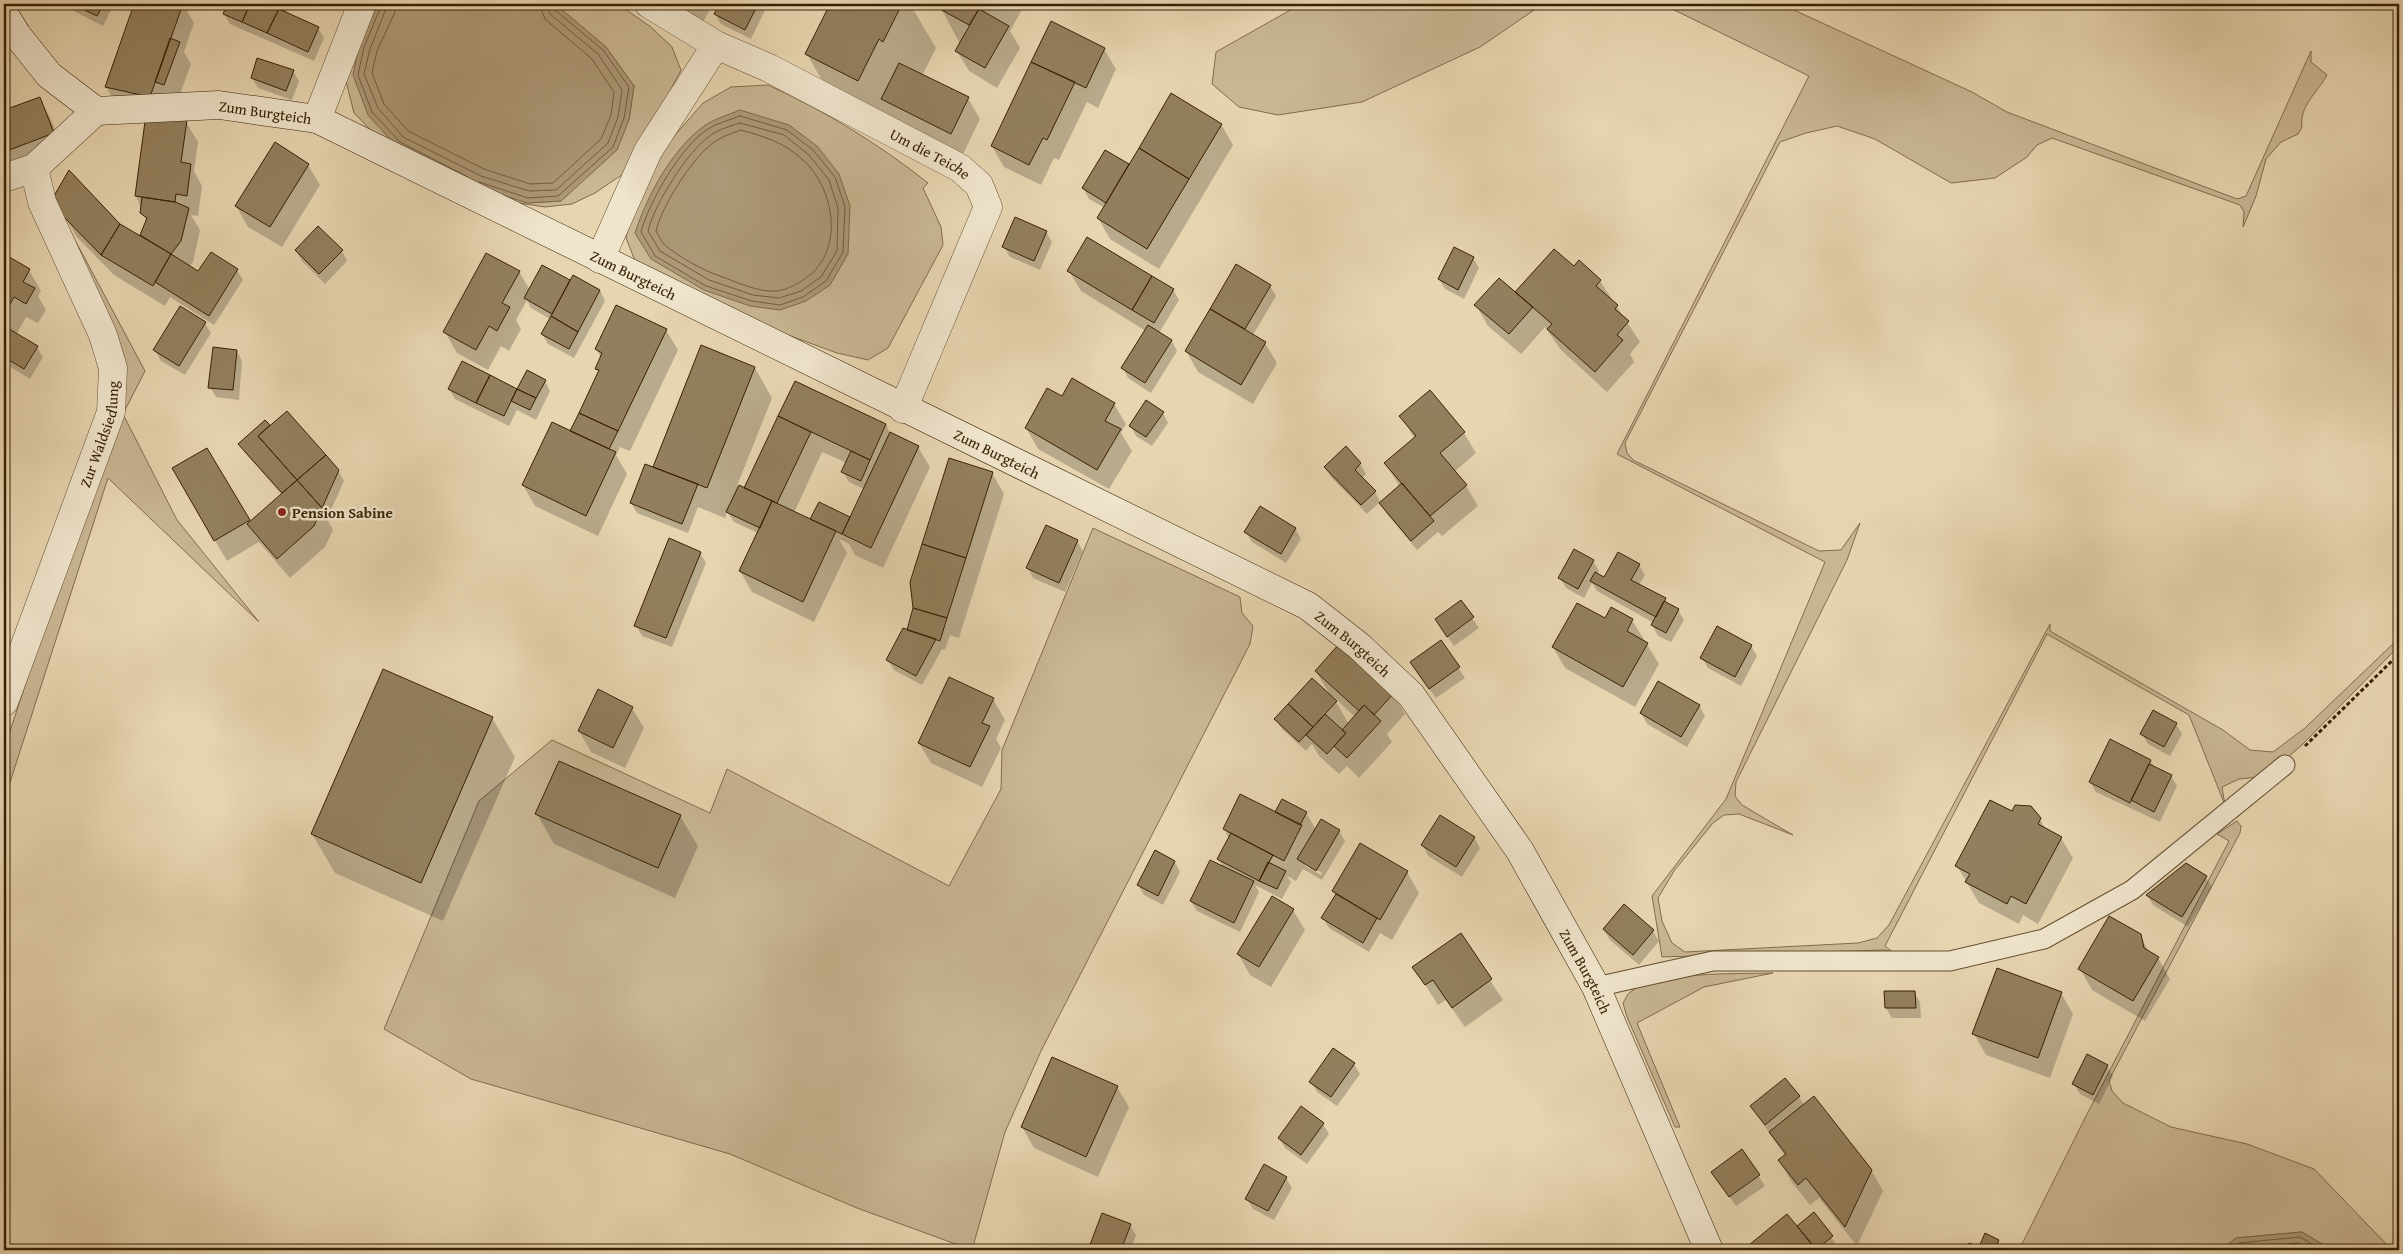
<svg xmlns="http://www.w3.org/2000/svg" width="2403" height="1254" font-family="'Gentium Book Plus',serif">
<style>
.green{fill:#c9b693;stroke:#806c4c}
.water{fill:#ac9876;stroke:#7e6848}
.shadow{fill:#0003;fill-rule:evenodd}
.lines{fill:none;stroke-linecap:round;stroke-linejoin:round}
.shore{stroke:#725c3d;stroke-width:1}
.building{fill:#937f5d;stroke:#382104}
.lane-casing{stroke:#644e2f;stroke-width:21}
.street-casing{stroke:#644e2f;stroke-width:29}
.secondary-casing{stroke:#382104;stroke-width:29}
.path{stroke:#382104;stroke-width:3;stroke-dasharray:4 2.5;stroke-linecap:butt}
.lane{stroke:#efe4cc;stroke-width:19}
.street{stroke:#efe4cc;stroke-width:28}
.secondary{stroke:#efe4cc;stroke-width:28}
.poi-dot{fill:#8f2418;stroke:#efe4cc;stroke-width:2}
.labels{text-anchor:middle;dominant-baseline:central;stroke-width:5;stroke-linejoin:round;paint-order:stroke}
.street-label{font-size:15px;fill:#382104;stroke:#efe4cc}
.poi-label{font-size:15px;font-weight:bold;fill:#382104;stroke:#efe4cc;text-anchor:start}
</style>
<rect width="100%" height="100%" fill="#e7d5b0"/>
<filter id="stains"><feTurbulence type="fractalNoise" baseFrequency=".004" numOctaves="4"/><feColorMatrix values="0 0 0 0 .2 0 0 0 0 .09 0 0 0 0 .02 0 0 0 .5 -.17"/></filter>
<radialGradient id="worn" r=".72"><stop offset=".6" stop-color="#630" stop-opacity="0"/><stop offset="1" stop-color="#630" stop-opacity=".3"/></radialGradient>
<path class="green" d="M367,4H378L359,45L476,186L527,203L561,201L629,120L634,86L606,47L555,4H618L651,27L672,47L681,70L629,170L595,193L572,204L545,207L506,201L382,142L354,113L346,81Z
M1301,4H1543L1480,47L1362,102L1278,115L1239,107L1212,84L1216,52Z
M1662,4H1781L1972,92L2007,112L2237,199L2246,196L2311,51V62L2327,75C2318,92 2299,106 2302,127L2298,134L2281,142L2266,159L2256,196L2243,227L2244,212L2240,205L2052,138L2037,145L2027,157L1995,178L1951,183L1875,139L1837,126L1806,133L1780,142L1625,443L1627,453L1633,460L1819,551L1841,550L1860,523L1847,560L1736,782L1735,796L1742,805L1793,835L1739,814L1724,815L1713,823L1674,871L1658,898L1662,921L1672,943L1685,952L1858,943L1877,938L1889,925L2050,624V631L2223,730L2250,750L2273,752L2305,728L2399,638V646L2303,744L2278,766L2259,777L2239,779L2222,787L2225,805L2189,715L2047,634L1885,946L1894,953L1885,950L1662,957L1652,896L1726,799L1825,562L1617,454L1809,76Z
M768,85C825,111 879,144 928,183L923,188L941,227L943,245L888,348L868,360L837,353L687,298L637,266L626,238L631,211L668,143L703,103L731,87Z
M52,197L145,371L123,414L177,520L259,622L108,478L4,801V749L88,496L125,369L109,315L55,212Z
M1093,528L1240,597L1242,613L1253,626L1250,644L1041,1051L1005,1132L972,1250L857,1208L730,1154L471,1079L384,1029L479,801L552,740L710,813L727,769L949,886L1001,789L1002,750Z
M2237,821L2241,826L2240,833L2109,1080L2112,1091L2123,1103L2171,1127L2247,1144L2314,1169L2392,1250H2332L2302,1232L2236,1238L2221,1250H2019L2084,1120L2229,841L2217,834Z
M1773,973L1704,987L1637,1023L1680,1127H1675L1627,1017L1623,1003C1625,1000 1627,995 1629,993C1655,971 1739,974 1773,973Z"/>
<path class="water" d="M378,4H555L606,47L634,86L629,120L617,150L561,201L527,203L476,186L396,146L368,115L353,75L359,45Z
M740,110L789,125L817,146L839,174L850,206L848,254L830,285L806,301L780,310L750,306L704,290L651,259L635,233C647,196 672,149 704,126C714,119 728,115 740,110Z
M2302,1232L2332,1250H2221L2236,1238Z"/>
<path class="shadow" d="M60,4H114L103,26Z
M135,4H183L194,23L184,52L191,64L176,105L198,142L194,171L202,186L198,216L191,215L200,230L193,262L189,267L199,273L237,270L243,280L214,325L170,297L165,306L114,275L77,237L64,215L119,225L140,237L147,222L136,196L148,114L118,108L106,87Z
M229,4H291L286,13L318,28L324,38L314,61L230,24L224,14Z
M655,4H713L699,29Z
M720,4H764L766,8L751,39L721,24L715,14Z
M823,4H910L936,48L922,76L968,98L980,119L963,154L895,120L837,107L807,54L827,11Z
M939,4H1025L1010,31L1020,48L997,88L969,71L957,51L960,44Z
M1104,49L1116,69L1098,108L1087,102L1059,160L1054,158L1041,185L1004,167L992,146Z
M293,71L299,81L292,100L258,88L252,78Z
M39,98L51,119L65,154L4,177V112Z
M1221,124L1233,145L1159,269L1110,239L1098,218L1105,208L1089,199L1083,188L1128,165L1129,167Z
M308,165L320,185L282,247L248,227L236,206Z
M1046,232L1052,242L1040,270L1010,257L1004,247Z
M296,251H342L347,261L325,284L302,261Z
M4,255L29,270L41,291L38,296L46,310L38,323L26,317L16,335L37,347L43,357L30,379L4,363Z
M1473,258L1479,268L1464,299L1445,289L1439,279Z
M1579,262L1600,281L1640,342L1630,354L1634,362L1607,392L1561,350L1545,327L1521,354L1488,326L1476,305L1515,294L1574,268Z
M542,266L570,282L600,290L605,301L574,358L548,344L542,334L550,319L531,308L527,300L516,320L521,329L509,351L501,346L488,370L457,353L445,332L519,272L530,290Z
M1069,271L1173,290L1179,300L1159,333L1172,341L1177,351L1151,393L1128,378L1123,368L1146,331L1081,291Z
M1270,286L1276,296L1253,335L1265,343L1277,363L1253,404L1198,372L1186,351L1213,312L1211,308Z
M205,323L211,333L185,375L161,361L155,350Z
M666,330L678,350L630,451L620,447L616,455L627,474L598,536L535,506L523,485L571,432L599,373L596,369L601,358L596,349Z
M237,351L242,361L239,400L216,397L210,387Z
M755,368L772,398L737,486L748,491L746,488L796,382L886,425L891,434L918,447L930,467L883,568L855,555L849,544L839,539L847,553L814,622L752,592L740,571L758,533L734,522L727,511L725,518L698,507L688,533L637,513L631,503L656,469ZM822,452L847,463L843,472L849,482L864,489L851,518L819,503L811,521L794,513Z
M545,381L550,391L536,420L517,410L509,426L455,399L449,389L517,391Z
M1062,398L1114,404L1126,424L1121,433L1132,451L1109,489L1038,449L1026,428Z
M1163,413L1168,423L1152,446L1136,436L1131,426Z
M1401,416L1464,433L1476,453L1454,472L1466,486L1478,506L1442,536L1438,532L1417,550L1386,513L1380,502L1367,514L1331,477L1325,467L1346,448L1360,464L1366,474L1362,478L1375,492L1381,503L1400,487L1385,463L1414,438Z
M265,422L270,427L338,470L344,481L327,519L333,530L325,547L290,578L259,542L227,561L173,469L207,450L250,523L282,495L246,454L240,444Z
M992,473L1004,494L959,638L950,635L945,650L942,649L922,685L894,670L888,660L908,632Z
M1295,528L1301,539L1286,563L1252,542L1246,532Z
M1077,541L1083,551L1065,592L1033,578L1028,568Z
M700,553L706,563L672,647L642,636L636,625Z
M1593,561L1599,571L1597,574L1605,579L1639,565L1645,575L1639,585L1665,599L1668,605L1678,610L1684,620L1671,642L1658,636L1652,625L1654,623L1597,591L1592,583L1584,598L1566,588L1560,578Z
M1461,602L1479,628L1454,646L1442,629Z
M1605,620H1632L1659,664L1635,707L1565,668L1553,647Z
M1441,642L1465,678L1436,698L1417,672Z
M1751,646L1757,656L1741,686L1708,668L1702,658Z
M1316,671L1393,694L1405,714L1387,734L1392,742L1359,778L1347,766L1339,774L1319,756L1312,744L1306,751L1282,729L1276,719L1331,697ZM1333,696L1355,717L1349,724L1333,697Z
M993,699L1005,720L996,739L1001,748L982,787L931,763L919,743Z
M1699,705L1705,716L1687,747L1647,724L1641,713Z
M632,708L644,728L625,768L591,752L579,731Z
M492,718L515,757L443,921L335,873L312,834Z
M2176,724L2182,734L2170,756L2148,744L2142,734Z
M2150,760L2155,768L2171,776L2177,786L2160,822L2096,792L2090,782Z
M1276,813H1306L1316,830L1321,821L1339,831L1345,841L1322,880L1303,869L1296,881L1287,876L1291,882L1282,899L1255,885L1259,892L1240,932L1197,911L1191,901L1224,868L1218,859L1229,838L1224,829ZM1305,863L1322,873L1321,875L1305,866Z
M2012,813L2040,819L2046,830L2061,838L2073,858L2038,924L2023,915L2019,924L1979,903L1957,866Z
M537,814L680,816L698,846L675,898L554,844Z
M1474,837L1480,848L1462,877L1428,856L1423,846Z
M1155,852L1175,862L1180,872L1163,905L1144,895L1138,885Z
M1407,872L1419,893L1392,940L1380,933L1369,952L1329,928L1323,918L1336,896L1333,891Z
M2206,877L2212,887L2188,927L2153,905L2147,895Z
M1624,906L1653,931L1659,941L1639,965L1610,940L1604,930Z
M1293,910L1305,930L1271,987L1250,975L1238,954Z
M1460,935L1503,1000L1465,1027L1446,1000L1438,1005L1414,967Z
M2140,935L2150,954L2158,958L2170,979L2145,1021L2092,990L2080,969Z
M1885,992H1914L1920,1002L1921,1018H1892L1886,1008Z
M2061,993L2073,1014L2050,1078L1986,1055L1974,1034Z
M1354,1064L1360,1074L1337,1106L1317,1092L1311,1082Z
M2107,1066L2113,1076L2099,1104L2080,1094L2074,1084Z
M1117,1087L1129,1107L1098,1177L1034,1148L1022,1127Z
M1799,1097L1804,1105L1871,1170L1883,1191L1857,1246L1819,1198L1810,1205L1791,1181L1779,1160L1785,1156L1751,1106Z
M1323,1124L1329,1134L1307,1164L1285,1148L1279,1138Z
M1742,1151L1765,1186L1736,1206L1712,1172Z
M1286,1178L1292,1188L1274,1220L1253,1209L1247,1199Z
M1814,1214L1838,1247L1834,1250L1746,1249L1801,1232Z
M1102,1215L1130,1225L1136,1235L1131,1250H1089Z
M1998,1241L2004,1250H1967L1970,1245L1980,1249Z"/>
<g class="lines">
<path class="shore" d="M382,4L364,47L358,75L372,112L400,142L468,177
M388,4L370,49L364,74L378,108L403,137L481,176L529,191L556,190L608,143L618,117L622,90L598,54L550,14L547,4
M396,4L395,12L377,51L372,73L384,104L408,131L484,169L530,184L553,183L601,139L611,115L614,92L592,59L545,19L539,4
M740,116L787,130L813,150L835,177L845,207L843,252L826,281L803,297L780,305L752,301L706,286L655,256L641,232C649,202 681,146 708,129C717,123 730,120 740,116Z
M740,123L784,135L809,155L829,180L838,208L837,251L821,277L801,291L779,298L753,295L709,280L660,251L648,231C654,205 688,150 711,135C719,129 731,126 740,123Z
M741,130C765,137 783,142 802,159C835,188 845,251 806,278C798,284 788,289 778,291C759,293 737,282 720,276C702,270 681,258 666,246C662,243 659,236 656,231C661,207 695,153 716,141C723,136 733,133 741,130Z
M479,182L528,198L558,196L613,147L624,118L629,87L603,50L555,10L553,4
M2229,1250L2238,1243L2300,1237L2322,1250
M2238,1250L2298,1243L2311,1250"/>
</g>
<path class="building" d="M72,4H104L97,16Z
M134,4H183L150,97L105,87Z
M227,4H250L242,22L223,14Z
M250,4H281L267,33L242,22Z
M719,4H758L745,30L714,14Z
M830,4H902L883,42L879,39L858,81L805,54Z
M941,4H982L969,25L938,8Z
M279,9L319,27L308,52L267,33Z
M979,9L1009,26L985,68L955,51Z
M1051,21L1105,48L1086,88L1031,62Z
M170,38L180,42L164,85L155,82Z
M257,58L294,70L286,91L251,78Z
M1031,62L1075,82L1047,140L1043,138L1029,165L991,146Z
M899,63L969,97L951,134L881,99Z
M1171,93L1222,124L1189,179L1139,148Z
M40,97L54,133L4,152V110Z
M146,114L187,120L181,162L191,164L187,196L176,194L175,202L135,196Z
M275,142L309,164L270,227L235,206Z
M1139,148L1189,179L1147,249L1097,218Z
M1105,150L1129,164L1106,203L1082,188Z
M69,170L120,224L101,255L63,216L54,196Z
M142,197L175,202L189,208L181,241L171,254L140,235L147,218L140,213Z
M1015,217L1047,231L1034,261L1002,247Z
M120,224L171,254L153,286L101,255Z
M318,226L343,250L319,274L295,250Z
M1087,237L1152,276L1132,310L1067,271Z
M1454,247L1474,257L1458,290L1438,279Z
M1554,249L1574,266L1579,260L1601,280L1596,286L1618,305L1615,309L1629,321L1617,335L1623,340L1595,372L1547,329L1552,324L1515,292Z
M211,252L238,269L209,316L155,282L171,254L198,271Z
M486,253L520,271L502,303L510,307L497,331L489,326L476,350L443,332Z
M4,254L30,269L23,282L35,288L26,304L14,297L4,315Z
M1236,264L1271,285L1245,329L1210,309Z
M542,265L570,280L552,314L524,298Z
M573,275L600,290L578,332L551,316Z
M1152,276L1174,289L1154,323L1132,310Z
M1499,278L1533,307L1509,334L1474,305Z
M616,305L667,329L618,431L579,413L599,370L595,369L602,353L595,349Z
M180,306L206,322L179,366L153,350Z
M1210,309L1266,342L1241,385L1185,351Z
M551,316L578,332L569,349L541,334Z
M1148,325L1172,340L1145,383L1121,368Z
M4,326L38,346L24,369L4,357Z
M701,345L755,367L707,488L653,467Z
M213,347L237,350L233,390L208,388Z
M462,361L490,375L476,403L448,389Z
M527,370L546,380L536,398L517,389Z
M490,375L517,389L504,416L476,403Z
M1072,378L1115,403L1105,421L1121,429L1097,470L1025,428L1047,388L1062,396Z
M795,381L886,424L870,460L778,416Z
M517,389L536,398L530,410L511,401Z
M1430,390L1465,432L1440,453L1467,485L1430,516L1384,463L1416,436L1399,416Z
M1146,400L1164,412L1146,437L1129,426Z
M287,411L326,455L297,480L258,436Z
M579,413L618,431L609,449L570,431Z
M778,416L811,432L777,503L744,488Z
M265,420L270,425L258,436L297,480L282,493L238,444Z
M552,422L616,452L586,516L522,485Z
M890,432L919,446L871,548L842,534Z
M1346,446L1361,463L1355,470L1376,491L1361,505L1324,467Z
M207,448L250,520L214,541L172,468Z
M851,451L870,460L861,481L841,472Z
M326,455L339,470L322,508L297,480Z
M949,458L993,472L966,558L922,544Z
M645,464L698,484L682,524L630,503Z
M297,480L322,508L314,526L277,559L247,524Z
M1402,483L1434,521L1411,541L1379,503Z
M739,485L772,501L760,528L726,512Z
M772,501L836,531L803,602L739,571Z
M819,502L850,517L842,534L810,519Z
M1260,506L1296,528L1281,554L1244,532Z
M1046,525L1078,540L1059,583L1026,568Z
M669,538L701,552L666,638L634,626Z
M922,544L966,558L947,618L913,608L910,582Z
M1574,549L1594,560L1578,589L1558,578Z
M1618,552L1640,564L1631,580L1666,598L1656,617L1590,581L1595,572L1604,577Z
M1461,600L1474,617L1447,637L1435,619Z
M1664,601L1679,609L1666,633L1651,625Z
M1577,603L1605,618L1611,607L1633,619L1627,631L1648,643L1623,687L1552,647Z
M913,608L947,618L940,641L907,630Z
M1717,626L1752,645L1735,677L1700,658Z
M903,628L936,639L916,676L886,660Z
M1441,640L1460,667L1429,689L1410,662Z
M1339,644L1394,693L1374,715L1364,705L1359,711L1315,671Z
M383,669L493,717L421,883L311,834Z
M949,677L994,698L982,723L990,726L970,767L918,743Z
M1312,678L1337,701L1313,727L1288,704Z
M1658,681L1700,705L1681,737L1640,713Z
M598,689L633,707L613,748L578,731Z
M1288,704L1313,727L1299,742L1274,719Z
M1364,705L1381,721L1347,758L1334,746L1346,733L1342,730Z
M2153,710L2177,723L2164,747L2140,734Z
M1325,714L1346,733L1327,754L1306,735Z
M2110,739L2151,760L2130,803L2089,782Z
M559,761L681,815L658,868L535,814Z
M2149,764L2172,775L2154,812L2131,800Z
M1240,794L1302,825L1284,861L1223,829Z
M1282,799L1307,812L1300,825L1275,812Z
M1990,800L2012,811L2015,805L2031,806L2041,818L2038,824L2062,837L2026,904L2011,896L2007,904L1965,882L1970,874L1955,866Z
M1440,815L1475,837L1456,867L1421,845Z
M1321,819L1340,830L1316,871L1297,859Z
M1231,833L1273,855L1259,881L1217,859Z
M1360,843L1408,871L1380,920L1332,891Z
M1155,850L1175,861L1158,896L1137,885Z
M1210,860L1254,881L1234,923L1190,901Z
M1268,862L1286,871L1277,889L1259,881Z
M2186,863L2207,876L2182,917L2146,895Z
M1336,894L1377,918L1363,943L1321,918Z
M1272,896L1294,909L1259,967L1237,954Z
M1624,904L1654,930L1633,955L1603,929Z
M2109,916L2141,934L2144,948L2159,957L2133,1001L2078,969Z
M1461,933L1492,979L1452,1008L1433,980L1425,985L1412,967Z
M1997,968L2062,992L2038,1058L1972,1034Z
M1884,991H1915L1916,1008H1885Z
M1333,1048L1355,1063L1331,1097L1309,1082Z
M2087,1054L2108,1065L2093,1095L2072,1084Z
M1052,1057L1118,1086L1086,1157L1021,1127Z
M1785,1078L1800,1096L1765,1125L1750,1106Z
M1814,1096L1872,1170L1845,1227L1806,1178L1798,1185L1778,1160L1786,1154L1769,1132Z
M1301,1106L1324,1123L1301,1155L1278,1138Z
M1742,1149L1760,1175L1729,1197L1711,1172Z
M1264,1164L1287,1177L1268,1211L1245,1199Z
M1814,1212L1833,1236L1816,1250L1797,1226Z
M1102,1213L1131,1224L1121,1250H1088Z
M1787,1214L1817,1250H1745L1744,1249Z
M1985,1233L1999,1240L1994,1250H1986L1979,1247Z
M1969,1243L1979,1247L1986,1250H1966Z"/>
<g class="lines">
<g class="lane-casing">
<path id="lane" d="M1596,987L1713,961H1950L2044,939L2132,890L2285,765"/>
</g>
<g class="street-casing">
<g id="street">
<path id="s1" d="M649,4L716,45L769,68L960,168L979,185L988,207L903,409"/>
<path d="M317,119L362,4"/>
<path d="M4,178L34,168L96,111"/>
<path d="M600,259L648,151L716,45"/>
<path id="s2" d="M4,702L111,412L113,368L103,335L42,202L34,168"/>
</g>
</g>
<g class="secondary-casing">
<g id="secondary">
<path id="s3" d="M4,14L17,35L49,75L96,111L219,105L317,119L1308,606L1359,646L1411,695L1520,851L1596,987L1709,1250"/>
</g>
</g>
<path class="path" d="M2305,746L2399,654"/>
<use href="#lane" class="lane"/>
<use href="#street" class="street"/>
<use href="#secondary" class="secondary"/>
</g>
<circle class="poi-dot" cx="282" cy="512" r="5"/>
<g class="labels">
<g class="street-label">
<text stroke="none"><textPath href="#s3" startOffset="305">Zum Burgteich</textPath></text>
<text stroke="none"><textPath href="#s1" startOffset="319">Um die Teiche</textPath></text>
<text stroke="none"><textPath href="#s3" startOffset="710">Zum Burgteich</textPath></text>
<text stroke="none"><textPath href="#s2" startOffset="285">Zur Waldsiedlung</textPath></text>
<text stroke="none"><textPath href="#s3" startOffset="1115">Zum Burgteich</textPath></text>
<text stroke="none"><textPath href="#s3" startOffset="1520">Zum Burgteich</textPath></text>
<text stroke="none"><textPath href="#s3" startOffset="1925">Zum Burgteich</textPath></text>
</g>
<g class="poi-label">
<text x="292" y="512">Pension Sabine</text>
</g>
</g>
<rect width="2403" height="1254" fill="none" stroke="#e7d5b0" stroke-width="20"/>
<rect x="5" y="5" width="2393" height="1244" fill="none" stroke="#382104" stroke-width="2.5"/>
<rect x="10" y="10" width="2383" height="1234" fill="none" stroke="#382104"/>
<rect width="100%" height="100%" filter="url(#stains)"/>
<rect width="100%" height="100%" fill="url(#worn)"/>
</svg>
